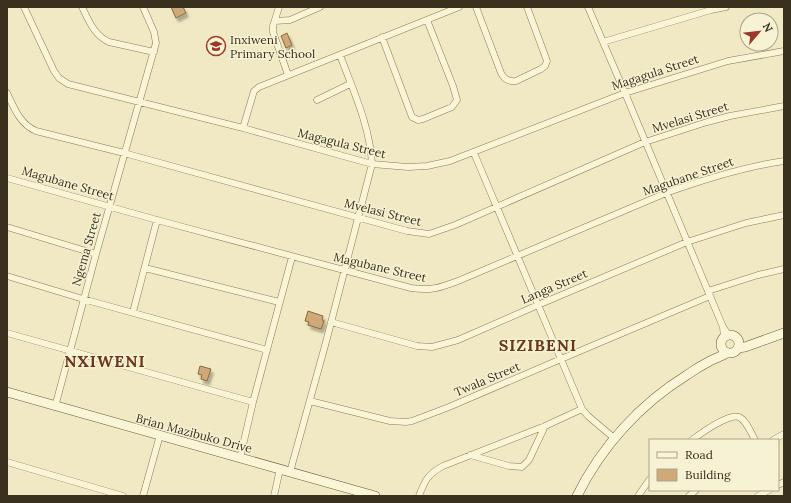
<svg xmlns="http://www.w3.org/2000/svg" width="791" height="503" font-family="Lora,serif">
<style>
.building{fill:#cfa978;stroke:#8b683e;filter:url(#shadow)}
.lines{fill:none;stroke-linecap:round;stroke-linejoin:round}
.street-casing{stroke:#8b7b59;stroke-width:7}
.secondary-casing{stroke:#6c5c3c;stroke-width:10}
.street{stroke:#faf5d7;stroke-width:6}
.secondary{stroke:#faf5d7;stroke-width:9}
.labels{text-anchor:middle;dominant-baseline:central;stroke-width:3;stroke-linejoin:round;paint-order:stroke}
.poi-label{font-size:12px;fill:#3a301e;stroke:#f7f2d3;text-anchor:start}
.street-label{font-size:12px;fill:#3a301e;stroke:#f7f2d3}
.district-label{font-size:16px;font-weight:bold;letter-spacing:1px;fill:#68371c;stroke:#f7f2d3}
</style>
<defs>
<filter id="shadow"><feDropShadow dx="2.5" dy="4" stdDeviation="1" flood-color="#0004"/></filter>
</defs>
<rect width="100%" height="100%" fill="#f0e9c3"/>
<path class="building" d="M171,7H183L186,13L176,18Z
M287,33L292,45L286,48L281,36Z
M308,311L323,316L322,320L324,321L321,329L308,325L309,322L305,321Z
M200,366L211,369L207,381L201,379L202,375L198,374Z"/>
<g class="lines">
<g class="street-casing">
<path id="street" d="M24,7L54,71L59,78L68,84L243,128L372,164L408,167L427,166L450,161L625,93L728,61L784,51
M82,7C89,21 94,35 109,42L154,52
M279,7L273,26V32L288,75
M476,7L501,73C504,79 509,82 516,81L541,69L545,66L547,61L527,7
M588,7L625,93L723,327L729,336
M275,21L290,20L320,7
M382,37L412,117L418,120L423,119L452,107L457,100L453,86L427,20
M603,42L711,10L726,7
M7,93C14,108 20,124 36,131L124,153L407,231L429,234L455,225L645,142L707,122L730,116L784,106
M317,100L350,84
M243,128L254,91L259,87L459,7
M474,153L582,409L588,416L614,438
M7,178L157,220L411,288C431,291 439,288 458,281L666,193C705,179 743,167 784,161
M7,227L96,254
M145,268L279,302
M7,276L83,299L267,350
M708,291L758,275L784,269
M133,312L157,220
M331,322L417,346L432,347L458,340L538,305L687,242L746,223L784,215
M723,327L724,338
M7,333L253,402
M310,401L390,421L406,422L412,421L449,407L561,359L710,296
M55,407L96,254L156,43L154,32L143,7
M692,440C700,434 729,413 739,417C747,421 751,433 755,440
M773,440L784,434
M470,455L509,466L522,467L529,460L545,426
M240,458L253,402L292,257
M7,462L123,496
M290,472L326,342L372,164C370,126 353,90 340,55
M778,485L784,482
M143,496L160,435
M274,496L280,469
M419,496C425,480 428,474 443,466L545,426L582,409
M638,496L650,479
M689,496L696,490
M758,496L769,490"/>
</g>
<g class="secondary-casing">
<path id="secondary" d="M721 344a9 9 0 1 1 18 0a9 9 0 1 1-18 0Z
M738,348L745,347L784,333
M7,392L375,496
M577,496C601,447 640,404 687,375C694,370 702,365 710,361C716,358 722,356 727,353"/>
</g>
<use href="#street" class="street"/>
<use href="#secondary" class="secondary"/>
</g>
<defs>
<g id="school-ring" transform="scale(1)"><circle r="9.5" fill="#f7f2d3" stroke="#9c3827" stroke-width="1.5"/><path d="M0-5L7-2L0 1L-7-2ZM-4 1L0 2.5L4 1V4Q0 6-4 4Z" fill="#9c3827"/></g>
</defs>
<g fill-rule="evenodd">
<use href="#school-ring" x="216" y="46"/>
</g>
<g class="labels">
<g class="poi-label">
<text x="230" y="39">Inxiweni<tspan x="230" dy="14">Primary School</tspan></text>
</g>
<g class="street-label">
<text transform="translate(655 72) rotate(-18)">Magagula Street</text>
<text transform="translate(690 117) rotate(-17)">Mvelasi Street</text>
<text transform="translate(342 143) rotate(14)">Magagula Street</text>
<text transform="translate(688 176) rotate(-19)">Magubane Street</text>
<text transform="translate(68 183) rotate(16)">Magubane Street</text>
<text transform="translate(383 212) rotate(14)">Mvelasi Street</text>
<text transform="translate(86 249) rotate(-74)">Ngema Street</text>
<text transform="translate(380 267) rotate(13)">Magubane Street</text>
<text transform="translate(554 286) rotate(-23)">Langa Street</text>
<text transform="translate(487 379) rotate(-23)">Twala Street</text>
<text transform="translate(194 433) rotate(15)">Brian Mazibuko Drive</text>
</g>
<g class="district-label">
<text x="538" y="345">SIZIBENI</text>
<text x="105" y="361">NXIWENI</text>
</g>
</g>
<rect width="791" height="503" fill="none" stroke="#3a301e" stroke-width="16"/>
<rect x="649" y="439" width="130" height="52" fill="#f7f2d3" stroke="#aba48b"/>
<rect x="657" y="452" width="20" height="6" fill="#faf5d7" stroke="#aba48b"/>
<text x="685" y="459" font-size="12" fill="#3a301e">Road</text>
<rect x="657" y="469" width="20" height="12" fill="#cfa978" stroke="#aba48b"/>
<text x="685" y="479" font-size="12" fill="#3a301e">Building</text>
<g transform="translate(759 32) rotate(62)"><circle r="19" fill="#f7f2d3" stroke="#aba48b"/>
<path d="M0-3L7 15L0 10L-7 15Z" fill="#9c3827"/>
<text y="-6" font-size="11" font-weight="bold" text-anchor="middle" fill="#3a301e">N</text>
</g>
</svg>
